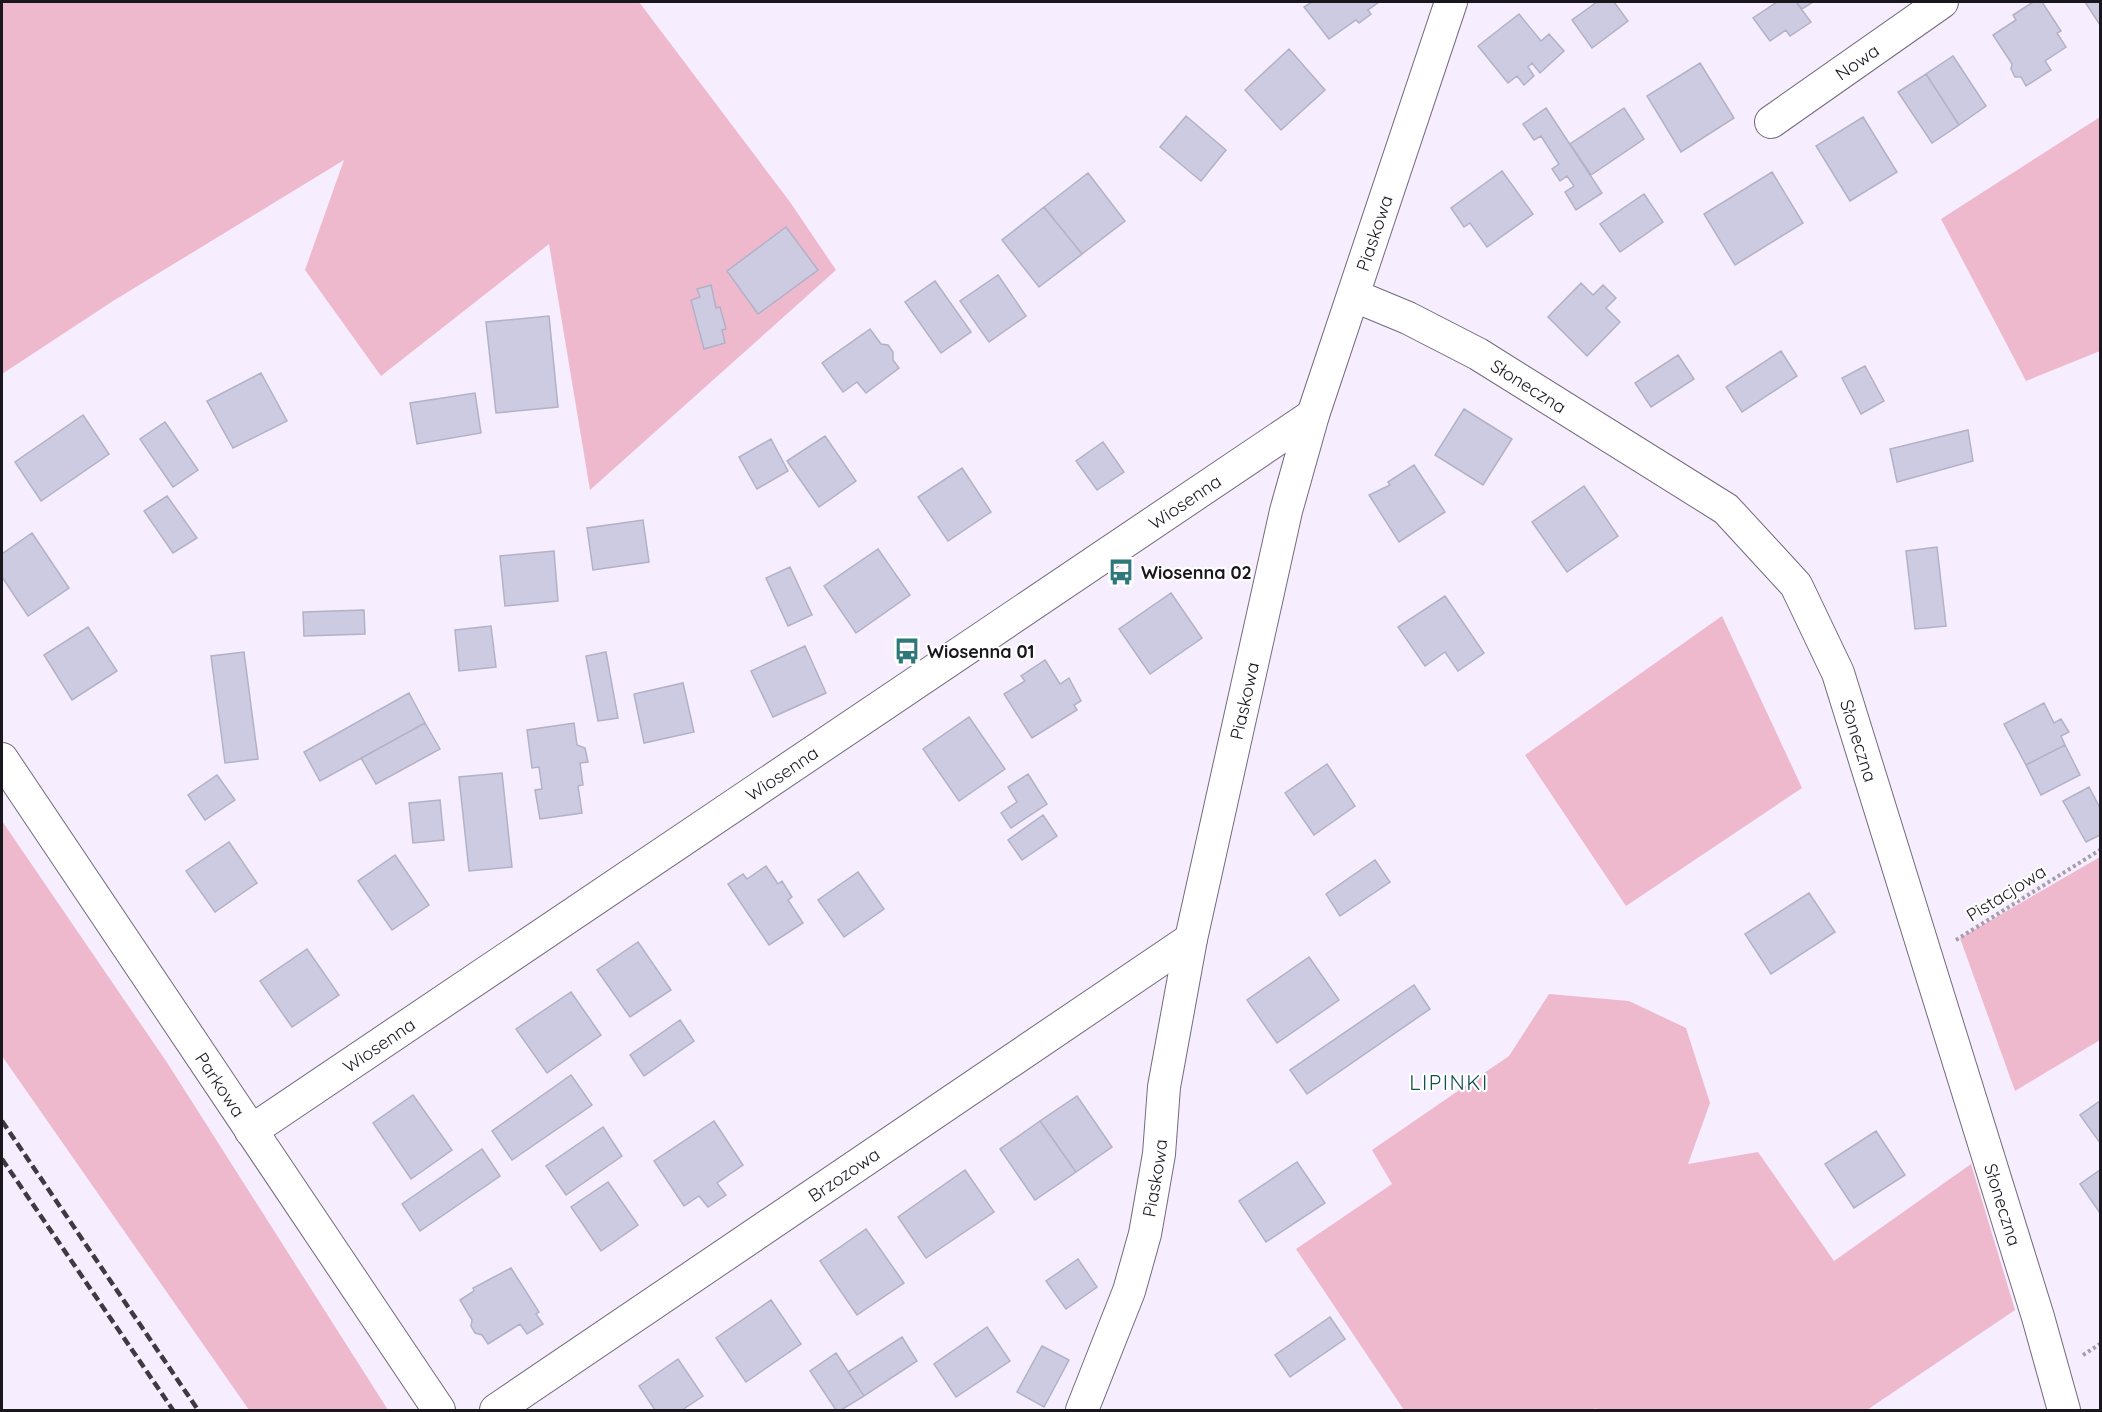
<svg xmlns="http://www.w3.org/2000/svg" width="2102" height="1412" font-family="Quicksand,sans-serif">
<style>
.green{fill:#eeb9cd}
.building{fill:#cccbe2;stroke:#b2b1c7;stroke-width:1.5}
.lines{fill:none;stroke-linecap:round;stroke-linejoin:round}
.street-casing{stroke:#746a7d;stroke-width:34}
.path{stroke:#a59eab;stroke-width:4;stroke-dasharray:3 3;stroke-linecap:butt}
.street{stroke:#fff;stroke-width:32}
.rail{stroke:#3f3a42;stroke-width:4.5;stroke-dasharray:9 4.5;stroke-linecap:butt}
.labels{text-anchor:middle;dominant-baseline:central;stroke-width:4.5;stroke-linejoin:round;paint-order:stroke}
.street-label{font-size:18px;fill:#1a161d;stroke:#fff}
.poi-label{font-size:18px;font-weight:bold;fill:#1a161d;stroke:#fff;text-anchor:start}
.quarter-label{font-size:21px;letter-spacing:1.5px;fill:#114f51;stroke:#fff}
</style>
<rect width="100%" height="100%" fill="#f6edfe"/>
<path class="green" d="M2,2H639L790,202L836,270L590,490L549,244L381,376L305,270L344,160L113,301L2,374Z
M2100,117V351L2026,381L1941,219Z
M1722,616L1802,788L1626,906L1525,755Z
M2,821L168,1064L388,1410H249L2,1056Z
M2100,857V1040L2015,1091L1960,938Z
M1549,994L1629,1001L1686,1028L1710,1103L1688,1164L1758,1152L1834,1261L1971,1164L2015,1310L1867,1410H1597L1596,1408L1592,1410H1404L1296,1249L1392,1184L1372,1150L1509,1056Z"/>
<path class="building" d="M1312,2H1379L1368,10L1371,14L1359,23L1356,20L1329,39L1304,7Z
M1597,2H1614L1628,21L1592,48L1572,20Z
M1777,2H1796L1811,22L1790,36L1786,30L1770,41L1753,18Z
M1796,2H1813L1802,9Z
M2033,2H2042L2061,31L2057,33L2066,47L2045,61L2051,70L2026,86L2021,77H2015L2011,69L2012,64L1993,35L2016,20L2013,15Z
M2085,2H2100V25Z
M1519,14L1541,41L1549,34L1564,51L1540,73L1532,63L1528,67L1534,76L1524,85L1517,76L1508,83L1478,46Z
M1289,49L1325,90L1281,130L1245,90Z
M1953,56L1986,106L1959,125L1926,74Z
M1700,63L1734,118L1681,152L1647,96Z
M1926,74L1959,125L1932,143L1898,92Z
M1546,108L1602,193L1576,210L1565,192L1574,186L1567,176L1560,181L1552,169L1559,164L1541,136L1534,140L1523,124Z
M1624,108L1644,139L1591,175L1570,144Z
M1186,116L1226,150L1201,181L1160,147Z
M1863,117L1897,172L1850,201L1816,146Z
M1502,171L1533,214L1487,247L1470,223L1464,227L1451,208Z
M1772,172L1803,223L1735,265L1704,214Z
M1088,173L1125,221L1082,254L1044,207Z
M1644,194L1663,222L1620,252L1600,224Z
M1044,207L1082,254L1039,287L1002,240Z
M786,227L818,270L758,314L727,271Z
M998,275L1026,316L989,342L960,301Z
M935,281L971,332L941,353L905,302Z
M1581,283L1593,295L1603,285L1616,298L1606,308L1620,322L1587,356L1548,317Z
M711,285L716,308L720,307L726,329L722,330L725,343L704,349L691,300L700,297L697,289Z
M549,316L558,407L496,413L486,322Z
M870,329L881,344L888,345L893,352V360L899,368L866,393L857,382L843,392L822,363Z
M1781,351L1797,376L1742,412L1726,387Z
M1678,355L1694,379L1651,407L1635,383Z
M1865,366L1884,401L1861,414L1842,378Z
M261,373L287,421L233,448L207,401Z
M475,393L481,433L417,444L410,403Z
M1464,409L1512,439L1483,485L1435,455Z
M83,415L109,454L41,501L15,462Z
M165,422L198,470L173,487L140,439Z
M1968,430L1973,461L1897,482L1890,449Z
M825,436L856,481L819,507L787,461Z
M771,439L788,471L757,489L739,457Z
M1103,442L1124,472L1097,490L1076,461Z
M1414,465L1445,512L1399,542L1369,495L1390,485L1388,482Z
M962,468L991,512L948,541L918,497Z
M1584,486L1618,536L1567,572L1532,522Z
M167,496L197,538L173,553L144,511Z
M643,520L649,562L593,570L587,528Z
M32,533L69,588L28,616L2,577V554Z
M1937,547L1946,626L1915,629L1906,551Z
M878,549L910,595L856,633L824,586Z
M554,551L558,601L505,606L500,556Z
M790,567L812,615L788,626L766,578Z
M1171,593L1202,638L1150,674L1119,629Z
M1445,596L1484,653L1458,671L1445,652L1425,666L1398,627Z
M364,610L365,634L304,636L303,612Z
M491,626L496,667L459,671L455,630Z
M88,627L117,671L72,700L44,655Z
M805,646L826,693L773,717L751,671Z
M244,652L258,759L225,763L211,656Z
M606,652L618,718L598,721L586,656Z
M1045,660L1060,684L1069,678L1081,701L1074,705L1077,710L1032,738L1004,694L1025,681L1021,676Z
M683,683L694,732L644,743L634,694Z
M409,693L425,723L320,781L304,752Z
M2044,703L2054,723L2061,719L2069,732L2061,736L2065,745L2026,765L2004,724Z
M969,717L1005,769L959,801L923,749Z
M425,723L440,749L376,784L361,758Z
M574,723L577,745L585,748L588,762L580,763L583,785L578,786L582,813L540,819L535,790L542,789L539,767L532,768L527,730Z
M2065,745L2080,775L2041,795L2026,765Z
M1327,764L1355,806L1314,835L1285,793Z
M502,773L512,867L469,871L459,777Z
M1028,774L1047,804L1011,828L1001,813L1017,802L1008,787Z
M217,775L235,800L205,820L188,795Z
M2089,787L2100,808V835L2086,842L2063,801Z
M440,800L444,840L413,843L409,803Z
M1043,815L1057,836L1022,860L1008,840Z
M229,842L257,883L215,912L186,871Z
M395,855L429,905L392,930L358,881Z
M1375,860L1390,882L1340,916L1326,894Z
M766,866L778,884L782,881L792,897L788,900L803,923L769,945L728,884L743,874L747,879Z
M858,872L884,909L844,937L818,900Z
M1809,893L1835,932L1771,974L1745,934Z
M638,942L671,990L630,1017L597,970Z
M307,949L339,995L292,1027L260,981Z
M1309,957L1339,1000L1277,1043L1247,1000Z
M1414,985L1430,1009L1307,1094L1290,1070Z
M571,992L601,1035L547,1073L516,1029Z
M680,1020L694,1041L644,1076L630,1055Z
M571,1075L592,1105L512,1160L492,1131Z
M413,1095L452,1150L411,1179L373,1123Z
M1077,1096L1112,1147L1076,1172L1040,1121Z
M2100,1101V1143L2080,1115Z
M714,1121L743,1165L717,1183L726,1195L708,1207L699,1196L684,1206L654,1161Z
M1040,1121L1076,1172L1035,1200L1000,1149Z
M603,1127L622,1156L566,1195L546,1166Z
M1876,1131L1905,1175L1854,1208L1825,1164Z
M482,1149L500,1176L420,1231L402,1204Z
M1297,1162L1325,1203L1266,1242L1239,1201Z
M965,1170L994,1212L926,1258L898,1217Z
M2100,1170V1213L2080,1184Z
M608,1182L638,1225L601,1251L571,1207Z
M866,1229L904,1283L857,1315L820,1261Z
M1078,1259L1097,1287L1066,1309L1046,1281Z
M511,1268L539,1312L536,1314L543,1324L527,1334L520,1324L488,1344L482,1335L475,1333L471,1326L472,1320L460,1300L474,1291L473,1288Z
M771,1300L801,1344L746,1382L716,1338Z
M1330,1317L1345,1339L1290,1377L1275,1355Z
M987,1327L1010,1361L956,1397L934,1364Z
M902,1337L917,1361L864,1396L848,1372Z
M1042,1346L1069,1360L1044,1407L1017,1392Z
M836,1353L864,1396L841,1410H836L810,1371Z
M678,1359L703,1396L682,1410H655L639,1386Z"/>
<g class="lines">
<g class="street-casing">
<g id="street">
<path id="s1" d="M1771,122L1942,2"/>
<path id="s2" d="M1355,296L1408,318L1478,354L1726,509L1796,585L1838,673L2038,1317L2064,1410"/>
<path id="s3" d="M2,759L439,1410"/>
<path id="s4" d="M251,1131L1313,415"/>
<path id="s5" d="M496,1410L1191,939"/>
<path id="s6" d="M1082,1410L1129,1291L1145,1234L1159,1154L1164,1087L1191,939L1286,511L1313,415L1451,2"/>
</g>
</g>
<path class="path" d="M1956,940L2100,850
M2083,1355L2100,1344"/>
<use href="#street" class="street"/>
<path class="rail" d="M2,1121L198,1410
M2,1159L173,1410"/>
</g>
<defs>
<g id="bus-bare" transform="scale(2.07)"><path d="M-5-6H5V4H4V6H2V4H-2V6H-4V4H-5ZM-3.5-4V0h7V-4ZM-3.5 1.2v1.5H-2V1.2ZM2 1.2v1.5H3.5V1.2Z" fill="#2e777a" stroke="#fff" stroke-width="2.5" paint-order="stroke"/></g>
</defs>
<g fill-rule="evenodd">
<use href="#bus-bare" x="1121" y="572"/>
<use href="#bus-bare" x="907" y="651"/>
</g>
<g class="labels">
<g class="street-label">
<text stroke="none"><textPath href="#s1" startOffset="105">Nowa</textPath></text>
<text stroke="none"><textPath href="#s6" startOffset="1216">Piaskowa</textPath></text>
<text stroke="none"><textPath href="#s2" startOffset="196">Słoneczna</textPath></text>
<text stroke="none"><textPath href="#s4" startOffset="1126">Wiosenna</textPath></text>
<text stroke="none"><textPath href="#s6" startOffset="730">Piaskowa</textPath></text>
<text stroke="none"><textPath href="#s2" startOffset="700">Słoneczna</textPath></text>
<text stroke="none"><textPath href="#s4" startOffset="640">Wiosenna</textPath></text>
<text transform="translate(2006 893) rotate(-32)">Pistacjowa</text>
<text stroke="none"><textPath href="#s4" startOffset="154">Wiosenna</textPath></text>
<text stroke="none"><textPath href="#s3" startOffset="392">Parkowa</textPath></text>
<text stroke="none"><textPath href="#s5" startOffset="420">Brzozowa</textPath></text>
<text stroke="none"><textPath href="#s6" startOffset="244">Piaskowa</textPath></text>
<text stroke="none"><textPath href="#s2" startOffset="1186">Słoneczna</textPath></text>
</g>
<g class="poi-label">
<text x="1141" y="572">Wiosenna 02</text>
<text x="927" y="651">Wiosenna 01</text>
</g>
<g class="quarter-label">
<text x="1449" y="1082">LIPINKI</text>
</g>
</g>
<rect width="2102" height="1412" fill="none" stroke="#1a161d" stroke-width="6"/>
</svg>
